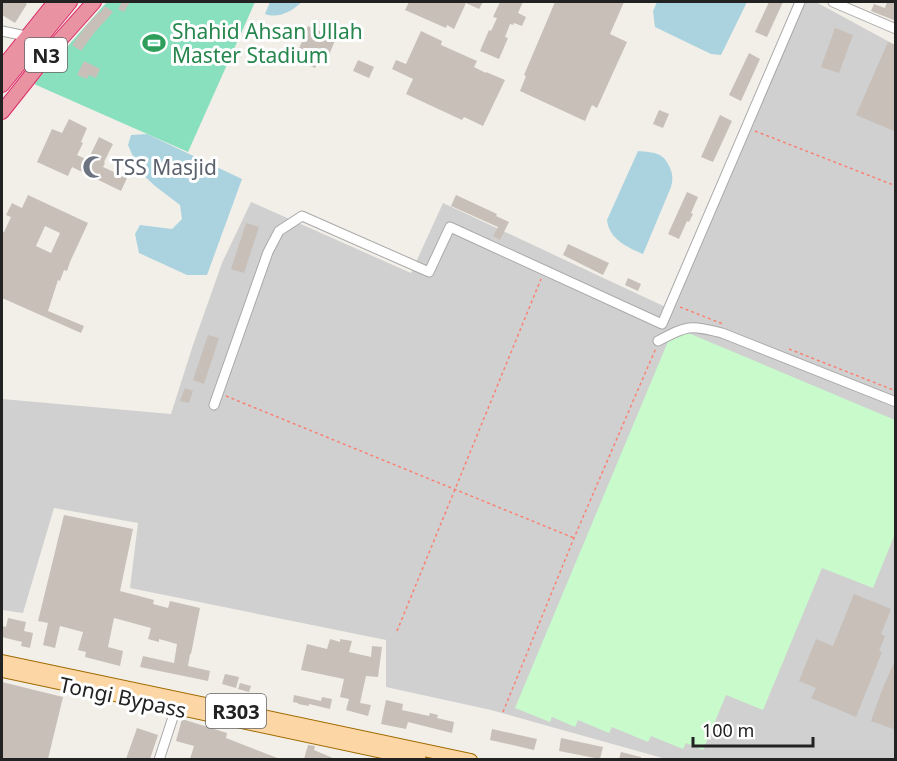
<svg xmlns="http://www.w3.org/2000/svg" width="897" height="761" font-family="'Noto Sans',sans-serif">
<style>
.religious{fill:#d0d0d0}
.park{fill:#c8facc}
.pitch{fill:#88e0be}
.water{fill:#aad3df}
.building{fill:#c7bfb8;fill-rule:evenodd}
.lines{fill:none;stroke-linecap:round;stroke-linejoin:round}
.minor-casing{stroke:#a9a9a9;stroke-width:11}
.major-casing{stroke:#a06b00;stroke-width:14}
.highway-casing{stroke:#dc2a67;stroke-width:16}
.path{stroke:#fa8072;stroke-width:1.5;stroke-dasharray:3 3;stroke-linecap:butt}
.minor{stroke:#fff;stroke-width:9}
.major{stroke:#fcd6a4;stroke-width:12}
.highway{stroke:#e892a2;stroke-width:14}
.labels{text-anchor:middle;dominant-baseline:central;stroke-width:6;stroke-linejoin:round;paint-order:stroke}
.shield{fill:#fff;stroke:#646464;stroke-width:1.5}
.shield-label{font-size:20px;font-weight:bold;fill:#222}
.leisure-label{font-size:21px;fill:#27864d;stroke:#fff;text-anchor:start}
.worship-label{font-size:21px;fill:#5b616d;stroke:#fff;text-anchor:start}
.street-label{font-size:21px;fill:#222;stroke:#fff}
</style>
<rect width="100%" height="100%" fill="#f2efe9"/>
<path class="religious" d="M805,2H816L895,45V759H666L491,710L386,687V640L130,588L138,523L54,508L23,613L2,610V399L171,414L193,345L222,263L251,202L411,273L443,203L672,310Z"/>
<path class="park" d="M674,327L895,420V534L873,588L822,568L763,710L726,695L703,750L686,743L683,749L651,736L648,742L612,727L609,733L578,720L575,727L552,717L550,722L515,708Z"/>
<path class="pitch" d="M107,2H255L188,152L34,84Z"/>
<path class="water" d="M270,2H302C292,11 279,19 265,14Z
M657,2H747L721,55L711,54L655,27L653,11Z
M147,134L242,179L207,275H187L139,253L135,234L140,225L172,229L182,219L180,205L155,186L140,172L128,145L131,135Z
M638,151C654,153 663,151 670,168C673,175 673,179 671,187L643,254C627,247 609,239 607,220Z"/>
<path class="building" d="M2,2H24L27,4L15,23L2,15Z
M122,2H130L124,12L118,9Z
M409,2H483L479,9L466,3L454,29L447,25L446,28L405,10Z
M500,2H523L518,13L526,17L522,26L514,23L513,25L510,24L505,37L508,38L499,59L480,51L489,30L491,31L497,18L493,17Z
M555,2H624L610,34L627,42L597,108L592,105L585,121L520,91L526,76L524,75Z
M769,2H783L767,37L755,32Z
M887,2H896V21L871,11L874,4L885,8Z
M105,6L113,12L94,33L81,51L72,45L86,26L99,12L100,13Z
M308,26L336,38L327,60L322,58L320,62L318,61L315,68L295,59Z
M835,28L853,35L839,73L821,67Z
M421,31L442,41L441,45L477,61L474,67L486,73V72L505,80L483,126L464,117L462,120L406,94L413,79L392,69L396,60L406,64Z
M888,42L896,45V128L894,131L856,115Z
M749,53L760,59L741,101L729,95Z
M358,60L374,67L369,78L353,71Z
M84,61L100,69L96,78L89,75L87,79L77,75Z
M659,110L669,114L663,128L653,124Z
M720,115L732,121L713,162L701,157Z
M69,119L87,128L81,142L83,143L77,155L88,160L99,137L113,144L104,162L105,163L103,167L127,178L121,191L72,167L68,176L37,162L52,129L62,133Z
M687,192L698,197L691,213L693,214L689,222L687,221L679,239L668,234Z
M28,195L88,223L70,262L67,271L64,270L60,281L58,280L48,311L84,326L81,333L2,298V231L4,232L11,217L6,215L12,203L22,208ZM45,226L60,233L51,253L36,246Z
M456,195L497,214L496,216L509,222L500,240L493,236L498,227L451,206Z
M246,223L259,227L244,273L231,269Z
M568,244L609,263L603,275L563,255Z
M628,278L641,284L638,291L625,285Z
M208,335L219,338L204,384L193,380Z
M185,388L193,391L189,403L180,401Z
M64,515L133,529L120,591L154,600L153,604L168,608L170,601L200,608L191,654H190L188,666L210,671L208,681L140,667L143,656L174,663L177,644L159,639V642L148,639L151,628L114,618L108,647L123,651L120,666L85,657L86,652L78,650L83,632L60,626L55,648L43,645L48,623L38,621Z
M854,594L891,609L881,634L885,636L879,651L882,652L856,717L811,698L816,688L799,681L816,639L833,646Z
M8,618L26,622L24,631L33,633L30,648L21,646L22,642L2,637V626L6,627Z
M330,639L340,642V639L352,641L349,652L371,657L372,646L382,647L378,677L366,676L360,703L371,705L368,716L346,710L349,699L340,697L344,679L301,670L307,644L327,649Z
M896,658V730L871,721L882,690Z
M225,674L239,677L236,688L222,684Z
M2,682L63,697L48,759H2Z
M240,683L251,686L249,692L238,689Z
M294,695L321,701L322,697L332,699L330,709L309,704V706L298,704V703L293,702Z
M386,700L403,704L402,710L429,716L430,713L438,715L437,718L454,722L452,733L408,722L406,729L381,724Z
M182,719L227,733L226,738L280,759H190L194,746L176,741Z
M137,728L158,735L150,759H126Z
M492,729L537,739L534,750L490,740Z
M561,738L603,747L600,759L559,751Z
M308,745L315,746L314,750L335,759H304Z
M621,752L641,757V759H619Z"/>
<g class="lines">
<g class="minor-casing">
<path id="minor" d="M833,2L896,29
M2,31L26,36
M658,341C688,325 689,325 722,333L896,402
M214,405L268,252L279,231L302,216L429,272L450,227L662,324L800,2
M159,760L176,708"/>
</g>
<g class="major-casing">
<path id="major" d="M2,661L471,760
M2,671L420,760"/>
</g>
<g class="highway-casing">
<path id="highway" d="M2,68L55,2
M2,85L70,2
M2,112L52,49L94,2"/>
</g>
<path class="path" d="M755,131L896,186
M680,307L723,324
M789,349L896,391
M226,396L574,538
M397,631L541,279
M503,712L574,538L656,348"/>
<use href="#minor" class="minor"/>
<use href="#major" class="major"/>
<use href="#highway" class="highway"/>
</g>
<defs>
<g id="stadium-bare" transform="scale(1.8)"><path d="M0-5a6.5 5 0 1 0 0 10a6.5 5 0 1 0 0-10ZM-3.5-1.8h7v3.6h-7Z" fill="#2e9e5b" stroke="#fff" stroke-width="2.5" paint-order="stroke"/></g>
<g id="mosque-bare" transform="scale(1.8)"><path d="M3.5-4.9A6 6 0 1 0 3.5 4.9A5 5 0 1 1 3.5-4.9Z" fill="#6b7280" stroke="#fff" stroke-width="2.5" paint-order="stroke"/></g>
</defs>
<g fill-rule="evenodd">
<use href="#stadium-bare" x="154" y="43"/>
<use href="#mosque-bare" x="94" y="167"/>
</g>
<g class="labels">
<g class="shield">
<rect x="25" y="38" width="42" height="34" rx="4.5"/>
<rect x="206" y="694" width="60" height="34" rx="4.5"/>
</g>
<g class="shield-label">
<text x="46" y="55">N3</text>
<text x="236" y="711">R303</text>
</g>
<g class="leisure-label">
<text x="172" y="31">Shahid Ahsan Ullah<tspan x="172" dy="24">Master Stadium</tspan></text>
</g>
<g class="worship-label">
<text x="112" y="167">TSS Masjid</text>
</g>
<g class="street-label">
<text transform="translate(123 697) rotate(12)">Tongi Bypass</text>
</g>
</g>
<rect width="897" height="761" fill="none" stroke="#222222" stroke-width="6"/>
<path d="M693 737v9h120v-9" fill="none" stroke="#222222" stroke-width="3"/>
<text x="702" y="737" font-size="18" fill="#222222" stroke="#ffffff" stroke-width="4.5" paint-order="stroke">100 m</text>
</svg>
